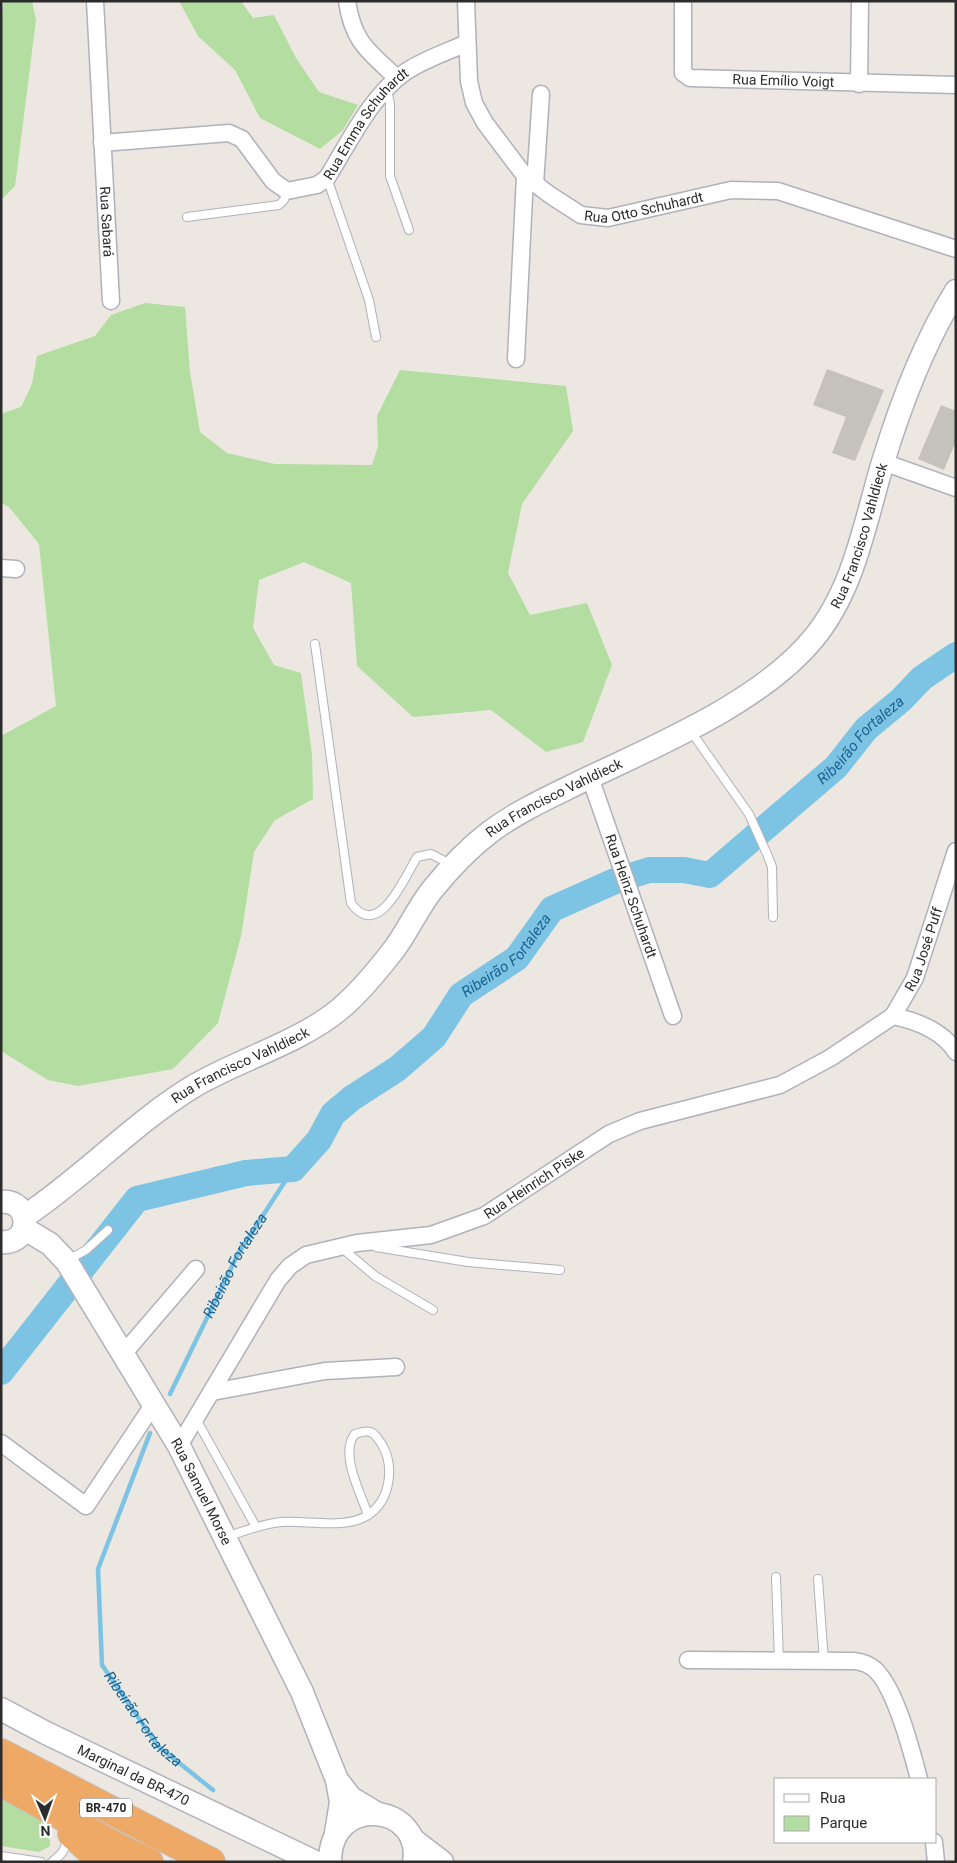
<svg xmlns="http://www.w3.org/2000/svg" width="957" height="1863" font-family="Roboto,sans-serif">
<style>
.green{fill:#b3dda1}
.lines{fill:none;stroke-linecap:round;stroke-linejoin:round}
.stream{stroke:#7dc4e4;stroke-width:4.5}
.river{stroke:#7dc4e4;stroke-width:26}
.building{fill:#c5c1bb}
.lane-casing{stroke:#b0b1bb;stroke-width:10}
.street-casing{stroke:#b0b1bb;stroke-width:19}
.secondary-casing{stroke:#b0b1bb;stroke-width:25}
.highway-casing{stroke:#c4c4c4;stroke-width:30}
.lane{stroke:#fff;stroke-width:8}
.street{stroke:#fff;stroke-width:16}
.secondary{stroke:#fff;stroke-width:22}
.highway{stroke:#efa967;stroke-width:28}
.labels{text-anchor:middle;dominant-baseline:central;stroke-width:4;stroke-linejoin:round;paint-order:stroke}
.shield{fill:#fff;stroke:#6b6b6b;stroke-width:1}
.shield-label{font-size:12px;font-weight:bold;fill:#2c2c2c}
.street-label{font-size:14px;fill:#2c2c2c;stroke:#fff}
.water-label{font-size:15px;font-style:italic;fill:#1a6391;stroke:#fff}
</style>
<rect width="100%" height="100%" fill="#ece7e0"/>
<path class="green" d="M4,1H32L36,20L15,186L1,200V21Z
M179,1H241L253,18L274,15L296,58L319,92L358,105L343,130L320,149L260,118L235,70L198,36Z
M145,303L185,307L190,372L200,432L227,453L275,464L372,465L378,446L377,416L400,370L566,386L573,431L522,504L508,573L530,615L587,603L612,665L583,742L546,752L491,710L413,717L357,666L351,583L304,562L259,580L253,628L274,665L301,673L312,754L313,799L275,820L254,852L241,936L218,1023L173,1069L78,1086L48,1080L1,1051V736L56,706L39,544L9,507L1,503V414L21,407L32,384L37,356L95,336L111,315Z
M1,1798L46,1823L49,1831L50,1846L39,1852L1,1846Z"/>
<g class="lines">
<g class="stream">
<path id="s1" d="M170,1394L238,1254L293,1169"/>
<path id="s2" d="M150,1433L98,1569L102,1665L158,1746L213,1790"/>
</g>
<path class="river" id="s3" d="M1,1372L137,1199L246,1173L293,1169L319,1140L333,1114L352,1098L397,1069L434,1037L461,995L517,958L552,909L615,881L649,870H684L710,875L836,767L866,729L901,700L922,678L956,655"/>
</g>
<path class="building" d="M827,369L884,390L855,461L832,453L846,417L813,405Z
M941,405L956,411V441L944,470L918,459Z"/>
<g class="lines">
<g class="lane-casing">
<path id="lane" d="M387,90L390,104V176L409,230
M327,178L369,300L376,337
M187,217L279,205L284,200L287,191
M315,644L351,903C378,942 405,877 417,857L431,854L452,865
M690,730L749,814L767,854L772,867L773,917
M376,1247L468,1262L560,1270
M342,1248L375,1276L433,1310
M68,1260L86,1250L108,1230
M196,1419L256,1527
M226,1537C244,1531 262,1524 281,1522C306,1520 346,1530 368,1515C391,1500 395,1465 381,1443C378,1439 375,1433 370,1432C366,1430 359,1433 355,1434C339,1453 361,1494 368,1515
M776,1577L779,1661
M818,1579L824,1661
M1,1856L41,1862
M52,1862C62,1854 67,1849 66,1837"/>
</g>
<g class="street-casing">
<g id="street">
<path id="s4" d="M95,1L111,301"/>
<path d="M347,1C353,42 368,51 397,78"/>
<path id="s5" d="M466,1L469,81L474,103L485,123L525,176L550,195L581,215L608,218L731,190L778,191L956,249"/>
<path id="s6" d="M683,1V73L690,78L956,85"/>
<path d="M859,84L860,1"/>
<path id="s7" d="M102,143L229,133L242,139L273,181L287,191L317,185L327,178C349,143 370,97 404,73C422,60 447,52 467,43"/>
<path d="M535,184L541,94"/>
<path d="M516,359L525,176"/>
<path d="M883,462L956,488"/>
<path d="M1,568L16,569"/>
<path id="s8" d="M590,777L673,1016"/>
<path id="s9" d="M893,1016L915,978L956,851"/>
<path d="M124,1353L196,1269"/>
<path d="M212,1392L325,1371L396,1367"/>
<path d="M1,1443L86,1506L153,1405"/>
<path id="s10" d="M179,1446L278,1280L290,1266L306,1255L357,1243L431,1235L484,1216L609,1134L640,1121L780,1085L830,1058L893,1016C917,1021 942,1030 956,1052"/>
<path d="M688,1660L855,1661C860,1662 866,1663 870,1666C894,1679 912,1753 919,1779"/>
<path d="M934,1842L936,1862"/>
</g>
</g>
<g class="secondary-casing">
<g id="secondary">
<path d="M1,1202C32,1199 33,1245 1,1242"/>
<path id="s11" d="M25,1216C84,1177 133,1123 194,1086C240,1059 299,1043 340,1009C360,992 379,969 395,948C408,930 418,908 432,890C449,869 469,848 490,832C518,811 550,797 580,782C655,746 760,703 813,639C854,590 865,522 883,462C901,403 923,344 956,291"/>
<path id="s12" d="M25,1229L50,1244L67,1262L179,1446L302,1692L337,1780"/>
<path id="s13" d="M1,1709L46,1733L315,1862"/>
<path d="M336,1833L341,1802L337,1780L351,1798L376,1813"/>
<path d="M412,1839L442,1862"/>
<path d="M330,1862C330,1792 424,1804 414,1862"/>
</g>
</g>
<g class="highway-casing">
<path id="highway" d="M1,1753L211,1862
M1,1782L119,1848L149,1862
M72,1834L103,1862"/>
</g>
<use href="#lane" class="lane"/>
<use href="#street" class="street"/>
<use href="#secondary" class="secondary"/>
<use href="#highway" class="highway"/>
</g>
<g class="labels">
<rect class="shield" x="80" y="1798.5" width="52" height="19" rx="4"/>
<g class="shield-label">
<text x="106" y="1808">BR-470</text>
</g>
<g class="street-label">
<text stroke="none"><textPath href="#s6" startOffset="174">Rua Emílio Voigt</textPath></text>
<text stroke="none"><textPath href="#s7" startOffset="321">Rua Emma Schuhardt</textPath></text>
<text stroke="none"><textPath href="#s5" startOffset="324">Rua Otto Schuhardt</textPath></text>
<text stroke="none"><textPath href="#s4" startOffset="221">Rua Sabará</textPath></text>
<text stroke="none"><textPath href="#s11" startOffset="1105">Rua Francisco Vahldieck</textPath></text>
<text stroke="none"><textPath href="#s11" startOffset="685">Rua Francisco Vahldieck</textPath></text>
<text stroke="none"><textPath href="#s8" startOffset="126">Rua Heinz Schuhardt</textPath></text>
<text stroke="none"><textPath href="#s9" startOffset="74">Rua José Puff</textPath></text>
<text stroke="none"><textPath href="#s11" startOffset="264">Rua Francisco Vahldieck</textPath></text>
<text stroke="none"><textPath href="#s10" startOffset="474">Rua Heinrich Piske</textPath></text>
<text stroke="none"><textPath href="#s12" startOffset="320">Rua Samuel Morse</textPath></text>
<text stroke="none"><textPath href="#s13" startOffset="148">Marginal da BR-470</textPath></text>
</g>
<g class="water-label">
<text stroke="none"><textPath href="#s3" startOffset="1121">Ribeirão Fortaleza</textPath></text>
<text stroke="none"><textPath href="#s3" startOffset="686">Ribeirão Fortaleza</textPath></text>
<text stroke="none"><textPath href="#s1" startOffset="144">Ribeirão Fortaleza</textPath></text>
<text stroke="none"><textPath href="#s2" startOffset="310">Ribeirão Fortaleza</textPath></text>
</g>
</g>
<rect width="957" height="1863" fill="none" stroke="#2c2c2c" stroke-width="5"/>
<rect x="774" y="1778" width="162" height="65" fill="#ffffff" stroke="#ababab"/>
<rect x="784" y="1794" width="25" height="8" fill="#ffffff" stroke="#ababab"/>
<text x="820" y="1803" font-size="15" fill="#2c2c2c">Rua</text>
<rect x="784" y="1816" width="25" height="15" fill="#b3dda1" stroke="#ababab"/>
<text x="820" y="1828" font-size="15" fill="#2c2c2c">Parque</text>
<g transform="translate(45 1818) rotate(178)" stroke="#ffffff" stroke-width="4" paint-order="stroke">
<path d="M0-4L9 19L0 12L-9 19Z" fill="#2c2c2c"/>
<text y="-8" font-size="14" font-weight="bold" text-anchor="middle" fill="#2c2c2c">N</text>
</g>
</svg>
